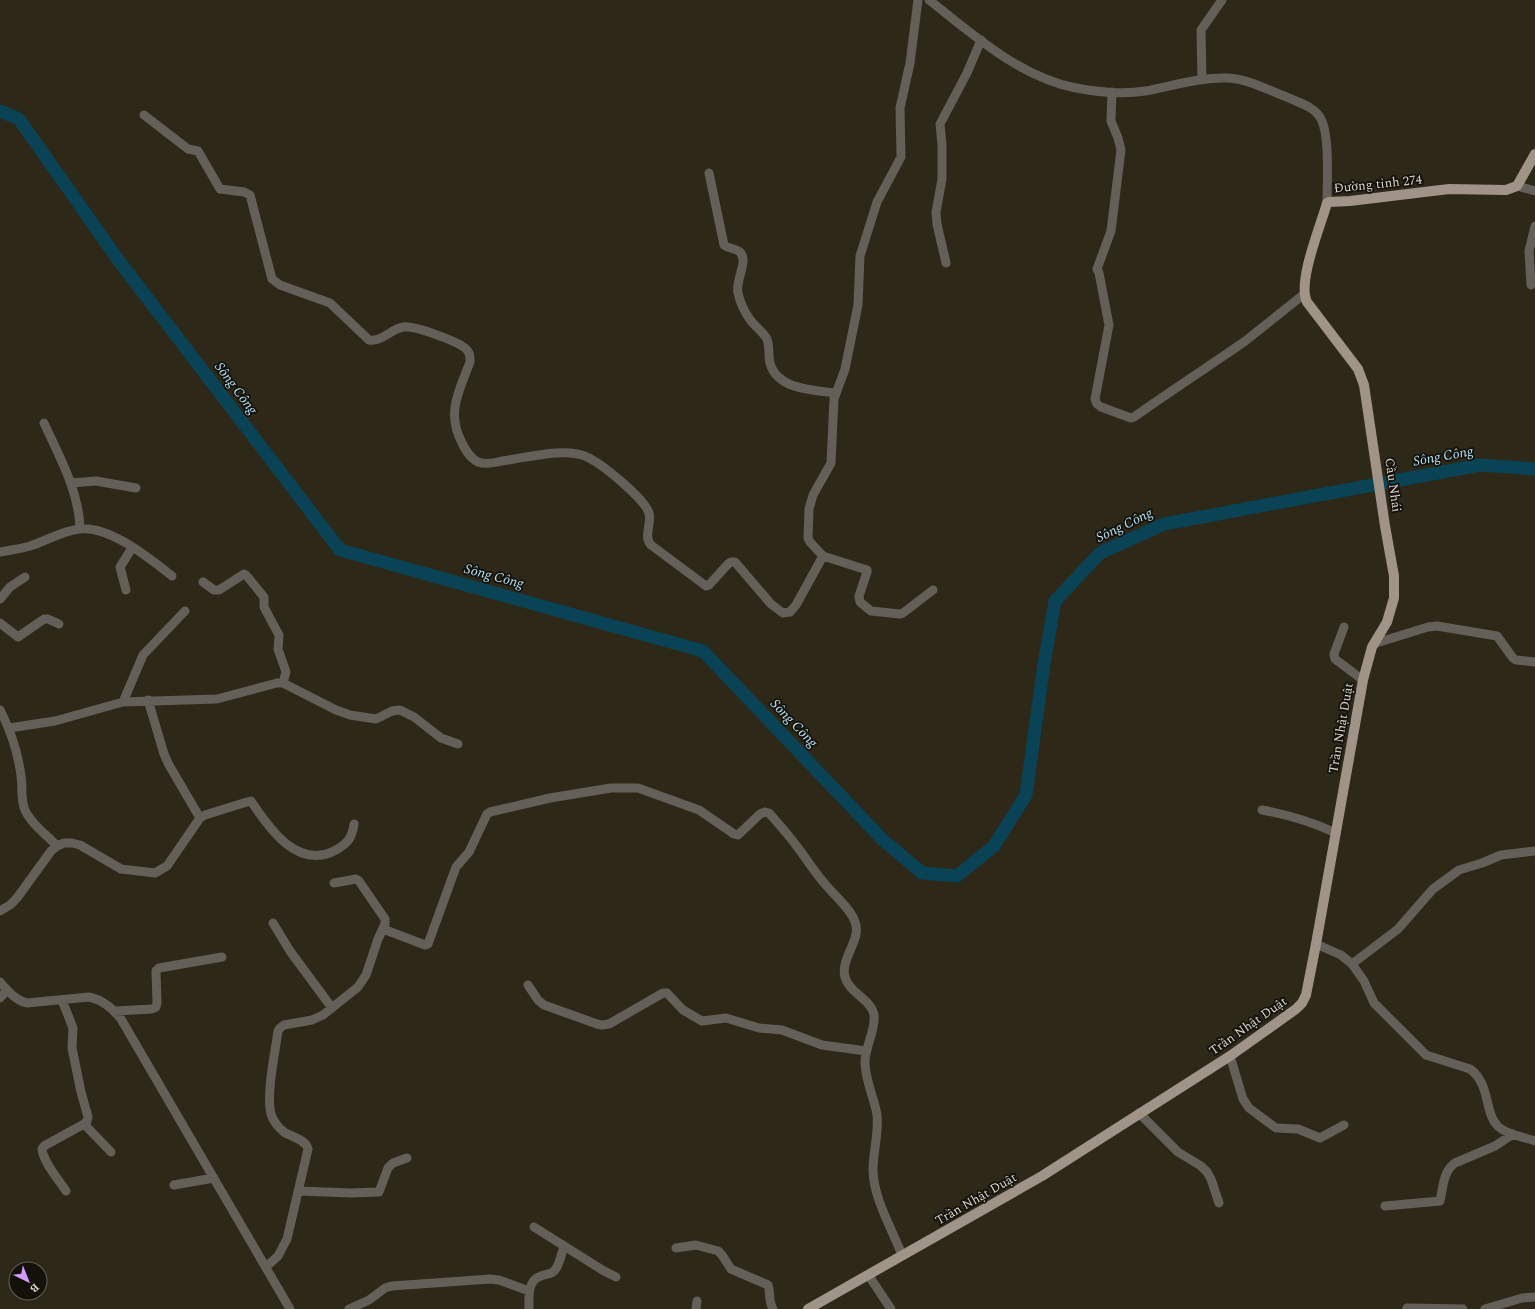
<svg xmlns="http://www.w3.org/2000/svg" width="1535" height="1309" font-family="Spectral,serif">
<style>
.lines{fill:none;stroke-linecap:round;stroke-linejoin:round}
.river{stroke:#0a4355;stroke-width:13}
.minor{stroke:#645f58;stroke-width:9}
.major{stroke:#a09488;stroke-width:10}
.labels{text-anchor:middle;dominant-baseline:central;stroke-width:3.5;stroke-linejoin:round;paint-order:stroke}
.street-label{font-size:13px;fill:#dcd8ce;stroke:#13110a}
.water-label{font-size:14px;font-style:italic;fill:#b4e3f6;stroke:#13110a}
</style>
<rect width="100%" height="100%" fill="#2e2819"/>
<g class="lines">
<path class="river" d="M0,111L19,119L119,261L340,550L703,651L882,839L922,873L957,876L994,846L1026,795L1044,664L1055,601L1100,553L1164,524L1480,465L1535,469"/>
<path class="minor" d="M918,0L910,63L900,108L901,157L877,202L860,256L858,305L845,369L834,399L831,463L813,495L809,509L808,538L810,542L823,556L867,570V572L859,596L860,602L871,611L900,614L903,613L933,590
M929,0C973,34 1019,77 1076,88C1098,92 1122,95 1145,91C1172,86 1200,77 1228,78C1249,79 1270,91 1289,98C1300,103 1315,107 1321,119C1330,136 1327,182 1327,203
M1202,80L1201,30L1222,0
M1112,92L1111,121L1118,138L1121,150L1111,231L1097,269L1099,273L1109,325L1095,399L1097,404L1101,407L1131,418L1134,417L1157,401L1244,342L1303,295
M144,115L188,149L198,151L220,189L244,192L250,195L272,279L280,285L330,303L369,340C382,342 391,329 403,327C414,325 456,341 465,348C470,352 470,356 470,362C459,391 446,413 462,443C466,451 470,458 478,462C485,465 494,463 502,461C525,458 568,446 589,458C603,465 644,498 649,513C652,524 643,536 651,545L706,586L709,585L728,564L731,562H735L771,604L783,613L790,612L796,605L823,556
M709,173L724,245C729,249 735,248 740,252C749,261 735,280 738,293C740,302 745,313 751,321C756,327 763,332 767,339C770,347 768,356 770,363C777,390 814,390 835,393
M1517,186L1535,191
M946,263L937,224L936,212L942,179V145L940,124L967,73L981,40
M1531,285L1529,251L1535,226
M44,423C59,456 79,491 80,528
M71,483L96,481L136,488
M0,552C10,550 20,549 30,546C46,541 62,531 79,529C109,525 149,558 172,576
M203,582L214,590H219L244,574L246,575L264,597V607L279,635L278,649L286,672L283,683
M126,590L120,567L132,548
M0,599L10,587L25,577
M0,623L18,637L44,619H48L59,624
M1344,627L1334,654L1335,659L1363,680
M1373,644L1428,627L1437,626L1497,636L1513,658L1516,660L1535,662
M148,700L164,754L169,765L200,818
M123,702L143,655L185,611
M0,710C11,731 18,753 21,776C23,787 20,799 25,810C31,824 47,835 57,846
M9,728L55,721L123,702L217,699L277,683H283L336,710L350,715L376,719L392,711L400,710L414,717L441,738L458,744
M1262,810C1290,815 1310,821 1336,833
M0,911L10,905L17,898L51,851L57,846L64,843H72L80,845L121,869L155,873L167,866L200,818L205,815L247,802L251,801L253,804C271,831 299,870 336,850C348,843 352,838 354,824
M273,923L290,951L332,1008
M383,929L425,945L428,944L456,867L469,852L487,814L490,812L550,798L611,788H638L699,810L734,834L738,835L760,814L765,812L769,813C777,822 785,831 792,840C804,855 813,870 825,884C834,895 851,909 855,922C862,940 840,958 845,977C849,993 871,999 874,1015C876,1029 865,1047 865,1062C865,1080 874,1097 877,1115C879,1133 873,1152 873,1170C873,1197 892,1229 902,1255
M1316,944L1341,955L1352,964L1364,981L1374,1003L1426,1055L1470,1069C1492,1085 1483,1115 1500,1128C1509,1135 1524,1137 1535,1141
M1352,964L1398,929L1433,889L1459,870L1482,863L1501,855L1535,851
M0,982C8,991 15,1000 27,1003L89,997C103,1000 112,1008 121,1019L290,1309
M528,985L538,1000L544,1005L597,1024L602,1025L609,1024L663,993H667L683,1010L702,1021L726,1018L759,1028L782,1030L822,1045L866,1051
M0,998L7,990
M62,1000L73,1028L72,1048L81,1092L88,1117L87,1121L84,1124L44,1146L42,1149C43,1162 59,1180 66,1191
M115,1011L152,1009L156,1007L157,1003L156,971L159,968L222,957
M1230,1056L1243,1099L1249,1108L1276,1128L1298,1129L1320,1138L1344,1125
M1139,1113L1178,1152L1201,1166L1207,1172L1211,1179L1219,1203
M84,1124L111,1152
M174,1185L214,1178
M299,1191L351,1193L379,1192L388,1168L393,1163L407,1158
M1385,1206L1440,1201C1443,1188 1443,1171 1455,1163L1495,1146L1513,1134
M534,1227L604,1271L616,1277
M676,1248L696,1245L718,1251L722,1255L731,1269L768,1285C771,1293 768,1301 773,1309
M266,1267L278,1256L287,1239L308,1149C306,1139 291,1137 284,1132C278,1127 273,1121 271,1114C266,1094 275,1053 278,1031L280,1028L284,1025L312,1020L323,1015L358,987L366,975L378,939L385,924V919L359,881L356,879L334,883
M869,1276L891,1309
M1407,1308L1463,1309
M349,1309L369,1300L385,1288L392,1286L490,1279L499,1280L529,1291
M529,1309C529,1298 527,1280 541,1276C546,1274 551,1275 555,1270C560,1264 561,1254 564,1247
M696,1309L697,1301
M1485,1309L1522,1298L1535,1297"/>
<path class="major" d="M808,1309L1042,1176L1230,1056L1296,1009L1302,1003L1306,995L1316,944L1363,680L1372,647L1387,622L1394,598V576L1385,526L1364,385L1358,369L1307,302C1297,282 1321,225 1327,203L1329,202L1350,201L1449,189L1506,190L1517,186L1535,154"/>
</g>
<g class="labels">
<g class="street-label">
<text transform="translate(1378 184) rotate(-6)">Đường tỉnh 274</text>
<text transform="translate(1393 485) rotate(82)">Cầu Nhái</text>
<text transform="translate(1341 728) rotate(-80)">Trần Nhật Duật</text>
<text transform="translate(1248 1026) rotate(-35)">Trần Nhật Duật</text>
<text transform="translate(976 1199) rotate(-30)">Trần Nhật Duật</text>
</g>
<g class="water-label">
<text transform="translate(236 388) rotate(53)">Sông Công</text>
<text transform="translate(1443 456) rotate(-10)">Sông Công</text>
<text transform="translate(1124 525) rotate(-26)">Sông Công</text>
<text transform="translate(494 576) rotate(15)">Sông Công</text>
<text transform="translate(794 723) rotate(46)">Sông Công</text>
</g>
</g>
<g transform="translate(28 1281) rotate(137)"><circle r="19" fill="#13110a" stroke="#636158"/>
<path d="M0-3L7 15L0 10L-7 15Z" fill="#d49cfc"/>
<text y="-6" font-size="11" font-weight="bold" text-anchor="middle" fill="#dcd8ce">B</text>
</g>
</svg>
